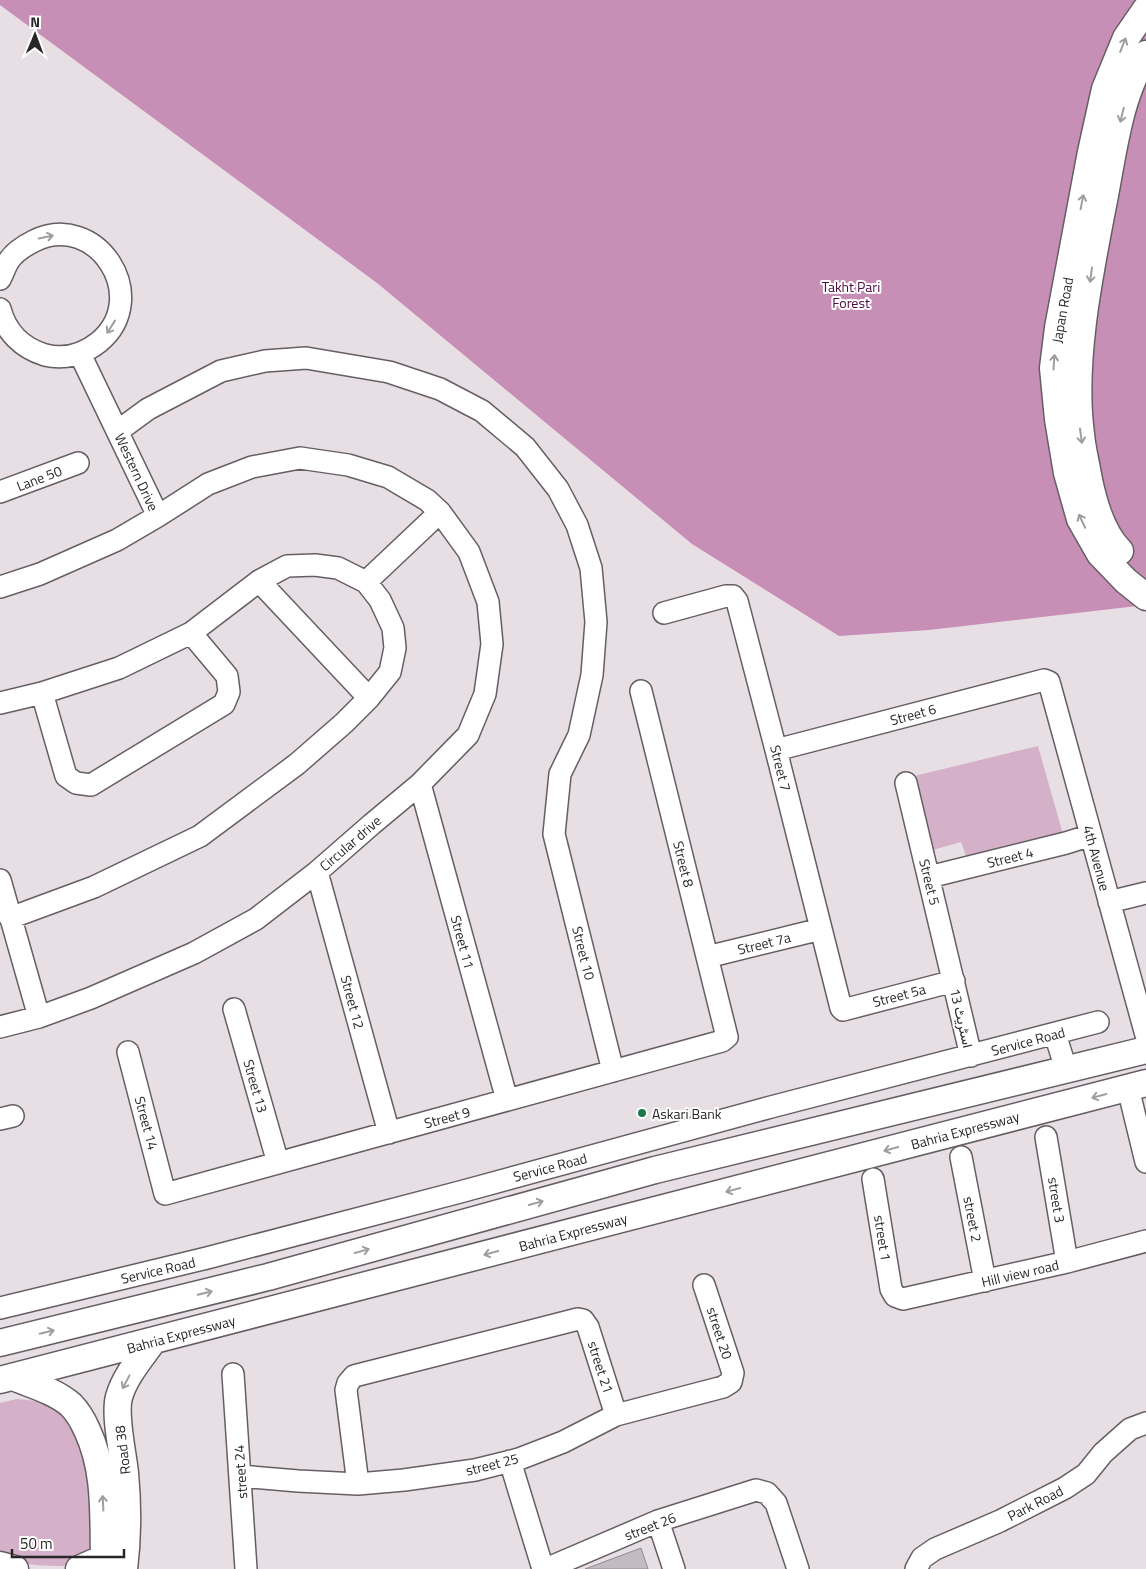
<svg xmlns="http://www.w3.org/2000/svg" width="1146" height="1569" font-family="'Titillium Web',Vazirmatn,sans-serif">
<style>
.green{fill:#d4b1c8}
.forest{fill:#c78fb6}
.building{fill:#c4bbc1;stroke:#928a8f}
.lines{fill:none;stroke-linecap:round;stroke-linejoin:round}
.minor-casing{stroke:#665e63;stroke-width:24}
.major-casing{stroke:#665e63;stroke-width:29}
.minor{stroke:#fff;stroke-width:21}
.major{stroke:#fff;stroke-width:26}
.oneway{stroke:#9f9d9e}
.poi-dot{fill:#1b774c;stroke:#fff;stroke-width:2}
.labels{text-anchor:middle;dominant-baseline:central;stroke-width:4;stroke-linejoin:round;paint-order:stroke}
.park-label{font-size:14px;fill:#4b073e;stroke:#fff}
.street-label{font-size:14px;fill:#292628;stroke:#fff}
.poi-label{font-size:14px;fill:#292628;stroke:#fff;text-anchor:start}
</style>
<rect width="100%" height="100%" fill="#e8dfe5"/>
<path class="green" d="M1038,746L1064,838L968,861L961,842L929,851L906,778Z
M17,1399C29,1400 40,1401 51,1406C93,1426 91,1508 94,1548C88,1553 83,1560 76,1564C56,1569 21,1564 0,1558V1403Z"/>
<path class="forest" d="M0,0H1146V605L929,630L839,636L692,544L377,283L0,5Z"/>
<path class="building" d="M641,1548L648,1569H585Z"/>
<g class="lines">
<g class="minor-casing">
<path id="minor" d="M0,279C3,274 5,267 8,262C14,252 24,246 34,241C96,210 153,297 99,342C84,354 65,360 45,355C22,348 6,332 0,309
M118,431L148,409L221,371L265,361L306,358L389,372L440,389L482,411L525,447L558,489L577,525L591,568L596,622L592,675L579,735L560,774L554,834L613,1071
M0,492L78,463
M259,581L369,698
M366,582L440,512
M0,587L40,574L117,540L158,516L80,354
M664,613L726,596H733L737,601L776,750L841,1008L843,1010L954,981
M42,693L66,776L76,783L91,785L224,704L229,692L227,676L191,633
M0,703L42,693L119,668L191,633L259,581L287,566L315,565L338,568L366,582L380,600L393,628L395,648L390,672L369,698L344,723L297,764L200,836L94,887L10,918
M776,750L1044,680L1049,682L1146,1035
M906,783L971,1056
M420,784L507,1100
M317,872L389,1133
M929,877L1066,843L1091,835
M0,880L39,1017
M1109,902L1146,893
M707,957L821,929
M234,1009L278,1163
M0,1027L39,1017L91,998L194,953L256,919L317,872L372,824L420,784L468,735L485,694L492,644L488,602L469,552L440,512L427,500L388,477L348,465L300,458L252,467L208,484L158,516
M1055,1034L1066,1069
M128,1052L165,1194L722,1041L727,1037L641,691
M1128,1088L1146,1162
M0,1119L13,1116
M1046,1137L1067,1262
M961,1157L985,1281
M873,1179L891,1289L895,1296L903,1299L1067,1262L1146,1241
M0,1308L207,1258L460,1192L771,1107L1098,1022
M233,1374L246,1569
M510,1461L543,1569
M240,1476L298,1481L358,1484L404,1480L475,1470L519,1459L563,1442L616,1415L723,1387L731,1382L733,1373L704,1285
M358,1484L346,1390L348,1383L354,1376L578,1319L583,1320L588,1327L616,1415
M658,1521L674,1569
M546,1569L658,1521L756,1490L767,1493L776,1503L798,1569
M916,1569L922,1558L935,1549L1000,1521L1065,1488L1086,1474L1103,1453L1130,1429L1146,1423"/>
</g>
<g class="major-casing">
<path id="major" d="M1146,9L1126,38L1105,89L1091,152L1058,328L1053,368L1058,419L1067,473L1080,519L1100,554L1126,581L1146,597
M1120,551C1101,532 1093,501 1088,475C1086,462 1082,448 1081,434C1071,360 1091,268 1105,195C1114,148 1120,95 1146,54
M0,1343L268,1277L655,1170L1146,1050
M13,1377C32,1385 55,1391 71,1405C78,1412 83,1421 87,1430C106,1470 103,1514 104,1558L102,1569
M0,1380L1146,1083
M0,1565L15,1569
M79,1569L104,1558
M124,1569C128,1537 128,1505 125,1473C123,1453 114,1415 119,1397C125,1376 141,1358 153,1341"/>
</g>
<use href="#minor" class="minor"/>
<use href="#major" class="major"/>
</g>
<defs><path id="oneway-shaft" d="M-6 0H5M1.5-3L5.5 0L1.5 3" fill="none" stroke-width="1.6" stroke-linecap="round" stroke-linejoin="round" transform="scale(1.25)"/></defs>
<g class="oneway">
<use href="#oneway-shaft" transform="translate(1123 45) rotate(-68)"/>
<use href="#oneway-shaft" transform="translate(1122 115) rotate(104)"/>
<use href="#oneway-shaft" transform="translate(1082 202) rotate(-79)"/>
<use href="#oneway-shaft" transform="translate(46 237) rotate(-12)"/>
<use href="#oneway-shaft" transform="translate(1091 275) rotate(98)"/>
<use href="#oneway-shaft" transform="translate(111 327) rotate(122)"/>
<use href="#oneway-shaft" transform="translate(1054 362) rotate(-86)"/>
<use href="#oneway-shaft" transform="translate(1081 436) rotate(82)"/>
<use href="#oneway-shaft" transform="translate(1082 521) rotate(-115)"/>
<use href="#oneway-shaft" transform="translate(1099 1096) rotate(165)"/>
<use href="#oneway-shaft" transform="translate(891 1149) rotate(165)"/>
<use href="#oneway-shaft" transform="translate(733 1190) rotate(165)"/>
<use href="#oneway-shaft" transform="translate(536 1203) rotate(-15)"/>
<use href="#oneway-shaft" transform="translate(362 1251) rotate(-15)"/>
<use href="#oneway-shaft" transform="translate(491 1253) rotate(165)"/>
<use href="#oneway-shaft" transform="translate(205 1293) rotate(-14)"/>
<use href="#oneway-shaft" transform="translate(47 1332) rotate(-14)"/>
<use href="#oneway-shaft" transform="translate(126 1382) rotate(118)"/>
<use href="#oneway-shaft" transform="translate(103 1503) rotate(-93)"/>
</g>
<circle class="poi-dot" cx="642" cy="1113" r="5"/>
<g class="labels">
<g class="park-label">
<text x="851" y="286">Takht Pari<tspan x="851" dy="16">Forest</tspan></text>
</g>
<g class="street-label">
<text transform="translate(1062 310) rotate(-80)">Japan Road</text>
<text transform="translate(137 472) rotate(65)">Western Drive</text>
<text transform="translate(39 478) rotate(-21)">Lane 50</text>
<text transform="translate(913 714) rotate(-15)">Street 6</text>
<text transform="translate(781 768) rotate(76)">Street 7</text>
<text transform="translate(350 843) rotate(-41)">Circular drive</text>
<text transform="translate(1010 857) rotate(-14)">Street 4</text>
<text transform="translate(1097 858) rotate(75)">4th Avenue</text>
<text transform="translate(684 864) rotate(76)">Street 8</text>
<text transform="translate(930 882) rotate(76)">Street 5</text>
<text transform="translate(463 942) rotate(75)">Street 11</text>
<text transform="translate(764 943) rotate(-14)">Street 7a</text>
<text transform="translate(584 953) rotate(76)">Street 10</text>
<text transform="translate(899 995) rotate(-15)">Street 5a</text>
<text transform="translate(353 1002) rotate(75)">Street 12</text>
<text transform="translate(962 1018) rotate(77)">اسٹریٹ 13</text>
<text transform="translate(1028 1041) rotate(-15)">Service Road</text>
<text transform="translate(256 1086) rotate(74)">Street 13</text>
<text transform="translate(447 1117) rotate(-15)">Street 9</text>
<text transform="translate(147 1123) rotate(75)">Street 14</text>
<text transform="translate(965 1130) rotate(-15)">Bahria Expressway</text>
<text transform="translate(550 1167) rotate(-15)">Service Road</text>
<text transform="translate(1057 1200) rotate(81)">street 3</text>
<text transform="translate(973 1219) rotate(79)">street 2</text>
<text transform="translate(573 1232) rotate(-15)">Bahria Expressway</text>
<text transform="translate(883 1238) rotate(81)">street 1</text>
<text transform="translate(158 1270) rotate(-13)">Service Road</text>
<text transform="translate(1020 1273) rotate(-13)">Hill view road</text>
<text transform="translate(720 1333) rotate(72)">street 20</text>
<text transform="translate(181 1334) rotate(-15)">Bahria Expressway</text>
<text transform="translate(601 1367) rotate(72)">street 21</text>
<text transform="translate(122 1450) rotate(-97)">Road 38</text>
<text transform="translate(492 1464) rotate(-14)">street 25</text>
<text transform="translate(240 1472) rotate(-94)">street 24</text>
<text transform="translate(1035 1503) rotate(-27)">Park Road</text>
<text transform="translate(650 1526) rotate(-21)">street 26</text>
</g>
<g class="poi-label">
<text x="652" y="1113">Askari Bank</text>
</g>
</g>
<g transform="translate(35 35) rotate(1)" stroke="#ffffff" stroke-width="4" paint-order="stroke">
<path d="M0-4L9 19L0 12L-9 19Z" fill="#292628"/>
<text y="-8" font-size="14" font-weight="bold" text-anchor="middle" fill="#292628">N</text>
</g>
<path d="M12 1549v8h112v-8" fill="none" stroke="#292628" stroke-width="2.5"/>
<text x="20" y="1549" font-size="15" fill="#292628" stroke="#ffffff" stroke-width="4" paint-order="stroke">50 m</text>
</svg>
